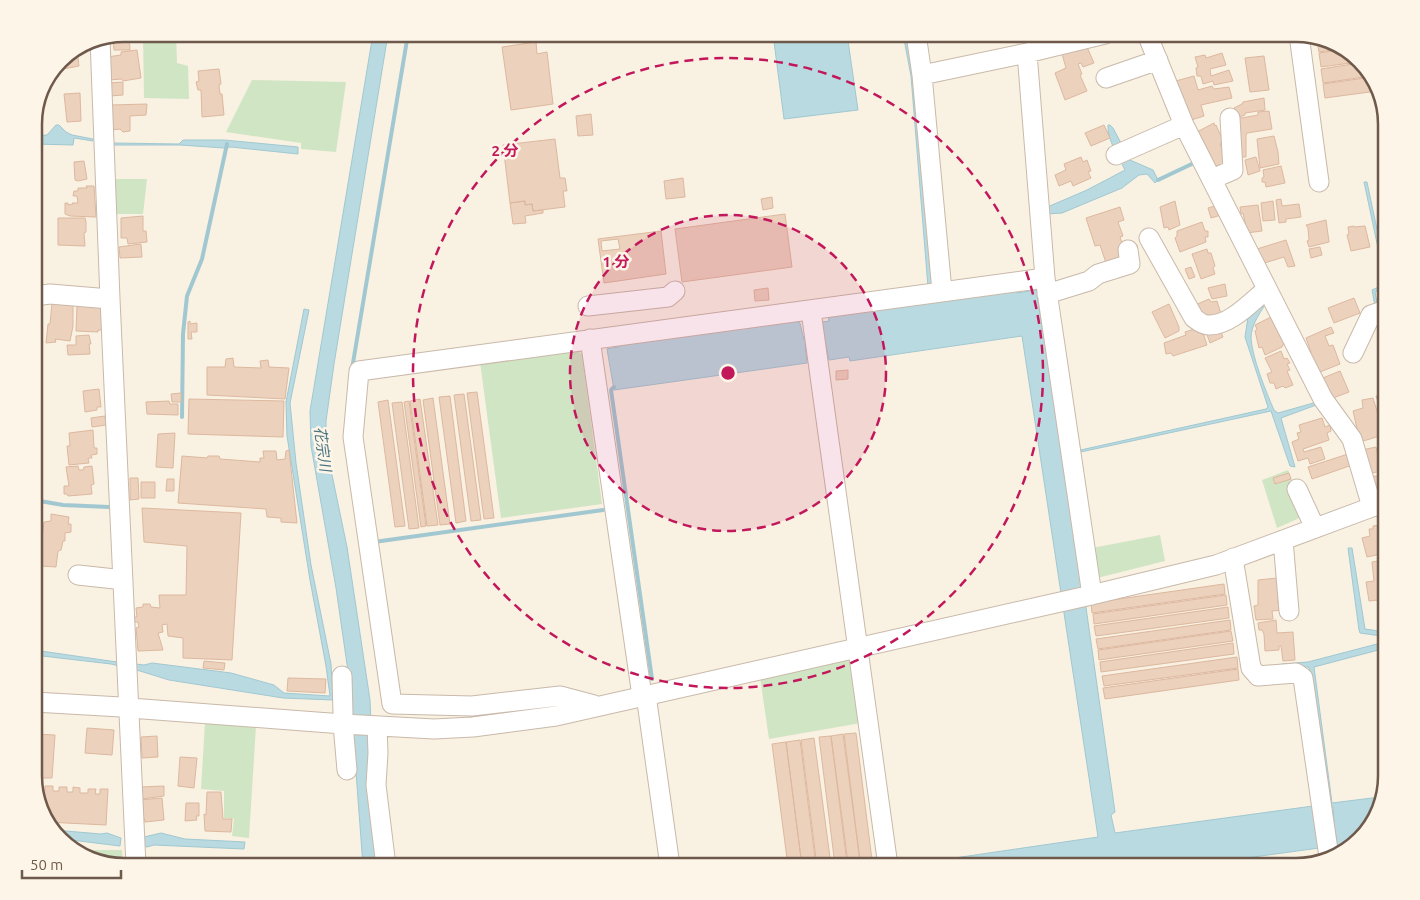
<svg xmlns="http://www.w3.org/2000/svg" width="1420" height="900" font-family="Ubuntu,'Noto Sans JP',sans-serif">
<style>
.green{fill:#d0e5c3}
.water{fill:#b9dae1;stroke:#a1c8d1}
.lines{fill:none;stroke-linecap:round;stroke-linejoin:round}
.stream{stroke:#a1c8d1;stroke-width:4}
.building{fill:#ecd1bd;stroke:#ddb89f;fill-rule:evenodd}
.minor-casing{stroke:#c9b9aa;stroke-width:21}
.minor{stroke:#fff;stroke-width:19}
.ring{fill:none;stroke:#c2185b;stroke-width:2.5;stroke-dasharray:9 6}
.labels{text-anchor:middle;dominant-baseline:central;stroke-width:5;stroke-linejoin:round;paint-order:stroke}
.water-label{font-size:15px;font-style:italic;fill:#477480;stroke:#fdf5e8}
.rim{fill:none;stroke:#6e594b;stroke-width:2.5}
.centre{fill:#c2185b;stroke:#fdf5e8;stroke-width:2.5}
.ring-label{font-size:15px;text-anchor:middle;font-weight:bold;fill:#c2185b;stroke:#fdf5e8;stroke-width:5;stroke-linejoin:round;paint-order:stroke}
</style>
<rect width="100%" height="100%" fill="#f9f1e2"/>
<path class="green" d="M143,34H176L177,63L188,66L189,99L144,98Z
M252,80L346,82L336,152L301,149V143L226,132Z
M113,179H147L143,214H115Z
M576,350L582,354L602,504L501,518L480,362Z
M1288,470L1306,515L1277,528L1262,480Z
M1160,535L1165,561L1097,578L1092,548Z
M852,658L861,723L769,739L760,677Z
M205,723L256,726L249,838L232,836L234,819L224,818V791L201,789Z
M85,850H122L123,866L85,855Z"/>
<path class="water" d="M373,34H388L334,364L326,421V446L347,547L370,700L377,866H363L349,678L336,588L311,446L310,411Z
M773,34H847L858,110L784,119Z
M903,34H908L915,80L932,287H928L911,76Z
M56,125H59L66,132L72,135L93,139V141L74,138L73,145L34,144V136L47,135Z
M1108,125H1110L1113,128L1130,160L1153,170L1158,180L1155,183L1147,174L1139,175L1122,188L1062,213L1047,214L1045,208L1087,190L1125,170C1119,157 1107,140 1108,125Z
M183,140H224L298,147V154L231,147L224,148L180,145H114V143L179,144Z
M1364,182H1367L1386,272V287L1375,292L1386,351V367L1372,290L1385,284V281Z
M1015,290L1017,293L1037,290V293L1042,294L1037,295L1043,333L1047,332L1115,812L1111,815L1115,833L1313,806L1316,824L1334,823L1333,807L1330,806L1309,667H1281L1279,666L1282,664L1308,662L1377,644L1382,639L1381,636L1360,633L1359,630L1348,548H1352L1365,629L1386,632V648L1314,667L1332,803L1380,797C1372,824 1369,841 1338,845L1339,855L1336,856L1334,842L1337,841L1334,826L1316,830L1319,848L1188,866H900L1098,837L1022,336L850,361L849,357L829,360L825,341L805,345L807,363L614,390L607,349L618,347V344L797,321L800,323L804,340L824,336L822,322L829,321L828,314Z
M1263,301L1265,305C1259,314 1251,326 1251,338C1252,357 1266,392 1274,410L1278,413L1317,402L1319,404L1281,418L1295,467L1290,466L1271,411L1076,453V451L1266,409L1268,407L1245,337L1248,317Z
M304,309L309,310L290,403L296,463L311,565L331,664L333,700L283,698L169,680L140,671L111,664L34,655V650L110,661L144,665L152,663L231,673L274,685L284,693L330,696L326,666L310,580L287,436L286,402Z
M54,830L101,834L107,833L121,838L120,846L63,839Z
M161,833L185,839L245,842L244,849L154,845L147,847L142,845V839L144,837Z"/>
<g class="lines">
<path class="stream" d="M1157,42L1210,34
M1158,180L1196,162
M352,369L408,34
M614,387L611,390L652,679
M182,417L183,334L187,296L202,259L227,144
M34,500L63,505L109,507
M374,542L603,510
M613,866L664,859"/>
</g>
<path class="building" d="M124,34H129L130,50H114L113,37H107Z
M1317,40L1344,48L1319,52Z
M536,42L537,54L547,52L553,104L511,110L502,47Z
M1087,47L1094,63L1083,67L1081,63L1078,64L1082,74L1080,75L1087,91L1065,100L1055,73L1066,68L1062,54L1072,52V49L1077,48L1078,51Z
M77,49L79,66L63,69L62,59Z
M1346,49L1358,62L1321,67L1319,53Z
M137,50L141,78L123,81L122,79L109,80L107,57L121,55V52Z
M1222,53L1226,65L1210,69L1211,76L1229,70L1233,81L1214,85L1213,81L1203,84L1201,76H1197L1196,68L1198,67L1195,57L1205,55L1206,58Z
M1264,56L1269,90L1250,92L1245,58Z
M1359,63L1371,76L1323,83L1321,69Z
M219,69L221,84L219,85L220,94H222L224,115L202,117L201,90H198L196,82L199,81L198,71Z
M1194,76L1198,90L1212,86L1214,89L1229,87L1232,98L1201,105L1204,116L1188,121L1172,82Z
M1372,77L1377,91L1325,98L1323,84Z
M123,82V95L110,96L109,83Z
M80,93L81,121L67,122L64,94Z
M1264,98L1265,110L1245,113V115L1237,118L1234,108L1242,104L1243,102Z
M147,104L146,115L130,116V131L123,132L120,129L112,130L111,105Z
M1269,111L1272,129L1247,133L1246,135V157H1237L1236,119L1258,115V112Z
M591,114L593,135L578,136L576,116Z
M1214,123L1215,126L1216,125L1224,143L1220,144L1230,165L1214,172L1197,132Z
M1104,125L1110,138L1091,146L1085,133Z
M1274,136L1278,152L1279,164L1260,168L1257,139Z
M555,139L560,178H565L567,191H563L565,207L533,211L532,204L525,205V201L510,203L503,145Z
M1081,157L1083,162L1087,160L1091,171L1088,172L1091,178L1073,186L1071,181L1059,186L1055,175L1066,170L1064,164Z
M1256,157L1260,171L1248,175L1245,160Z
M84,161L87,179L78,181L75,180L74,162Z
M1281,166L1285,183L1266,187L1265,182H1262V178L1264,177L1263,170Z
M683,178L685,197L666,199L664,181Z
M86,186H94L96,217L70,216L65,214V203H68V205L73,204L72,203H78L77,196H73L74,191H78V188H87Z
M772,197L773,208L763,210L761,199Z
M1281,199L1282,206L1299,204L1301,217L1286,219V222L1279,223L1276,200Z
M525,201V205L532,204L533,211L543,210V213L525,216L526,223L513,224L510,203Z
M1175,201L1180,225L1169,230L1168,227L1164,228L1160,207Z
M1273,201L1275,220L1263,221L1261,203Z
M1218,205L1221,215L1211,218L1208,208Z
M1258,205L1262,231L1246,233L1245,222L1243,213L1241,214L1240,207Z
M1120,207L1124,220L1118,222L1123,236L1120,237L1126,256L1106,263L1100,245L1095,246L1086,218Z
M785,214L792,267L682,282L675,229Z
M143,216V231H146L147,242L128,244L127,238H121V218Z
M58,218H85L86,222V232L84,233L85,246L58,245Z
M1326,220L1329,242L1309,247L1307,241L1309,240L1308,228L1306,225Z
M1202,222L1205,231H1208V237H1205L1206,242L1180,252L1175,238L1177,236V231Z
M1354,226V227L1365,226L1370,247L1351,251L1347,235L1349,234L1348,227Z
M661,231L666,274L604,283L598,239ZM618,239L620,249L602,251L601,241Z
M1286,240L1295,266L1288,267L1284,257L1261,264L1257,249Z
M141,244L142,257L120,258L119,247Z
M1320,247L1322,255L1311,258L1309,249Z
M1207,249L1208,253H1211L1215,266L1213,268L1215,274L1201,279L1192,254Z
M1191,267L1195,277L1189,279L1185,269Z
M1225,284L1227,296L1212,299L1208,288Z
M768,288L769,300L755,301L754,290Z
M1354,298L1360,313L1334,323L1328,308Z
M1209,299L1211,302L1217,301L1222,317L1196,316L1193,306Z
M52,303L73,305V326L70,341L55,339L56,342L46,343L48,324H50Z
M1169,304L1179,327V331L1165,338L1152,312Z
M77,305H101L102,330H98V332L76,331Z
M34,309L37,310L36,325H39L40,333L34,334L35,338H34Z
M1273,316L1284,343L1282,347L1265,355L1262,347L1259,348L1255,331L1257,329L1255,325Z
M190,321V324L197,323V332H191L192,339H188V322Z
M1201,327L1207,345L1173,356L1171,353L1166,354L1164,343L1186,335L1185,332Z
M1219,327L1223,337L1210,343L1206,332Z
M1331,327L1334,333L1325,336L1329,346L1333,345L1340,364L1315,374L1307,354L1311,352L1306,338Z
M89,335L91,344H89L90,354L68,355L67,345H76V336Z
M1281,351L1284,359L1287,358L1290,363L1287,364L1290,370L1287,371L1293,385L1285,388L1283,386L1276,389L1274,383H1270L1267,374L1272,372L1265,358Z
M233,358L234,367L261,368L260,361L268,360L269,367L289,368L285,399L207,395V367H225L226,359Z
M848,370V379L836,380V371Z
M1340,371L1349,392L1328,400L1318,380Z
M99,389L101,407H97V410L85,412L83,391Z
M477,392L494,518L484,519L467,393Z
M181,393V402H172L171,394Z
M1386,393V414L1382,415L1376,396Z
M464,394L481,520L471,521L454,395Z
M450,396L466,521L456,523L439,397Z
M433,398L450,524L440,525L423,400Z
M1373,398L1381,424L1386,423V434L1360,442L1353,411L1363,408L1362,400Z
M189,399L284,401L283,437L188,434Z
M420,399L438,525L427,526L410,401Z
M388,400L405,526L395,527L378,402Z
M169,401L170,404H178V415L147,414L146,402Z
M409,401L426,526L421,527L404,402Z
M402,402L419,528L409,529L392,403Z
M105,416L106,425L92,427L91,418Z
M1322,418L1325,427L1330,425L1331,431L1327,433L1329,440L1303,449L1304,452L1321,447L1325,459L1310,464L1308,458L1298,461L1292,442L1299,439L1297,433L1301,432L1299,425Z
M93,430L94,448H97V454L91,455L92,458H88L89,463L69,465L67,446H70L69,433Z
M175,433L173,468L156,467L158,434Z
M1376,447L1381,471L1368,474L1362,450Z
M289,450L297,523L281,522V518L267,517L266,509L178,503L182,456L207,458L208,456H219L220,459L260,462V458H264L263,451H276L277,460L285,459L286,451Z
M1351,453L1355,464L1312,479L1308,467Z
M78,466L79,470H83L84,467L92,466L94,484L91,485L92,494L68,496L67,494H64V486H69L66,467Z
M1289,473L1291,479L1275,484L1273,478Z
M1386,474V491L1375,493L1371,477Z
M130,478H138L139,499L130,500Z
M167,479H174V491H166Z
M141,482H155V498H141Z
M34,507H38V511H41V521L35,522L36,527H34Z
M142,508L241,513L232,660L183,658V638L168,636L167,624L162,625L163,632L158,633L163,650L138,651L136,628L139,627L138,622H135L134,617H137L136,608L143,607V604H150L151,607L160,608L159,595H186L187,546L144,542Z
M51,514L69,517L68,524H71V532L65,533V541H63L61,550L58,551L56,567L41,566L38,557H42L41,547L44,522L51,521Z
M1381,525V526H1386V553L1367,557L1362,538L1370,536L1369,529H1373V526Z
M1386,557V622H1384L1382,610H1379L1378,600L1369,601L1366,582L1374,581L1372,562L1378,561L1377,558Z
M1277,578L1281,595L1278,596V604H1283V610L1272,611L1273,619L1256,620L1254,606L1258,605V580Z
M1224,584L1225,594L1092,613L1091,603Z
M1226,595L1227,605L1094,624L1093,614Z
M1228,607L1229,618L1096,636L1094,626Z
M1230,620L1231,630L1098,649L1096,639Z
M1276,620L1277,633L1293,632L1295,660L1283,661L1281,646H1279V650L1265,651L1264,634L1262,630H1259L1258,623Z
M1231,631L1233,641L1099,660L1098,650Z
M1233,643L1234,654L1101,672L1100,662Z
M1237,657L1238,668L1104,686L1102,676Z
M204,661L225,663L224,670L203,668Z
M1238,669L1239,680L1105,699L1103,688Z
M288,678L326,679L325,693L287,691Z
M87,728L114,730L112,755L85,753Z
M856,733L872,860L860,861L844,734Z
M34,734L55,735L52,778H34Z
M843,734L860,861L848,863L831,736Z
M157,736L158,757L142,758L141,737Z
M831,736L847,863L835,865L819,737Z
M814,738L831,865L820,866H817L801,740Z
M800,740L816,866H802L786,742Z
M786,742L802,866H788L772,744Z
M180,757L197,758L194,788L178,786Z
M35,785H41L40,791H45V786H53V791H59V787H67V792H73V787L80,788V793H88V789H96L95,794H100V789H108L106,825L46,822Z
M164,786V796L141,799L140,787Z
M207,792H221L223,819H232L231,832L205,831L204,814L206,815Z
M162,798L164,820L145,822L144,818H141L140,800Z
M186,803H199V816H196L197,820L185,821Z"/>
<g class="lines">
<g class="minor-casing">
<path id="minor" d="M916,34L922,75L942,291
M1147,34L1184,125L1323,399L1352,439L1372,507
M1299,35L1319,182
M100,39L110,299L136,866
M922,75L1027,53
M1106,78L1158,60
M1116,155L1184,125
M1212,179L1233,170L1230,118
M1149,238L1194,318C1198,321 1203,325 1208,325C1230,326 1251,302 1267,289
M1047,294L1089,281L1098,274L1130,264L1128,250
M34,296L50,294L110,299
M588,306L668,297L675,291
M811,311L888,866
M590,339L642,696
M1353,353L1371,315L1386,310
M1297,489L1315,528
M1283,540L1289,611
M1233,558L1251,668L1258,676L1296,673L1303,678L1329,857
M78,575L115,579
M1092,595L1045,278L1027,53L1105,34
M342,676L343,714
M646,695L670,866
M34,702L121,707
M594,705L560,696L472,706L392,704L353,437L359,371L1045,278
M130,708L343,724L434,729L473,727L556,716L1087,596L1216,565L1372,507L1386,504
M343,724L347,770
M377,726L378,753L376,785L386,866"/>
</g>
<use href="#minor" class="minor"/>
</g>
<circle cx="728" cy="373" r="158" fill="#c2185b" fill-opacity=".12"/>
<g class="ring">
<circle cx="728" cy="373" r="158"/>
<circle cx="728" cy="373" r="315"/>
</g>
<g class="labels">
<g class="water-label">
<text transform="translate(323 449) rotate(82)">花宗川</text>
</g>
</g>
<path d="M0 0H1420V900H0ZM124 42H1296A82 82 0 0 1 1378 124V776A82 82 0 0 1 1296 858H124A82 82 0 0 1 42 776V124A82 82 0 0 1 124 42Z" fill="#fdf5e8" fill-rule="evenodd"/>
<path class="rim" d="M124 42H1296A82 82 0 0 1 1378 124V776A82 82 0 0 1 1296 858H124A82 82 0 0 1 42 776V124A82 82 0 0 1 124 42Z"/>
<circle cx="728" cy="373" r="8" class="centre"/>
<g class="ring-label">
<text x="505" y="156">2 分</text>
<text x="616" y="267">1 分</text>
</g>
<path d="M22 870v8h99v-8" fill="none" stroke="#6e594b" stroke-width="2.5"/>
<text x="30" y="870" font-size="15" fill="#6e594b" stroke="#fdf5e8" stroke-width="4" paint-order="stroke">50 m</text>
</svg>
